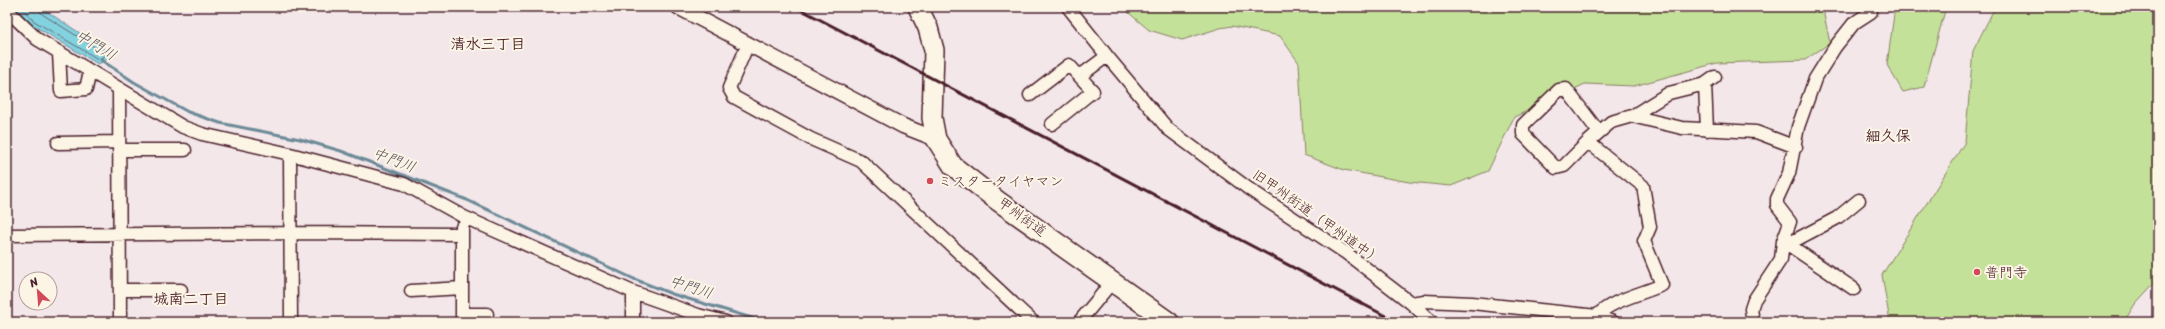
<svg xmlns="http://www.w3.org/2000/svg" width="2165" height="329" font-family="Sriracha,'Klee One',sans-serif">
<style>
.green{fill:#c4e199;stroke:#878062}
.water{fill:#83d2df;stroke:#6c8a97}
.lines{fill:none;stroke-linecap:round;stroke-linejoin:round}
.shore{stroke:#616773;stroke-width:1}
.stream{stroke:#6c8a97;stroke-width:3}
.minor-casing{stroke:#4a1f2b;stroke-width:15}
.tertiary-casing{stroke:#4a1f2b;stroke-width:17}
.trunk-casing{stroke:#4a1f2b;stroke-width:22}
.minor{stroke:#fcf5e5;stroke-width:12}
.tertiary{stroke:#fcf5e5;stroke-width:14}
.trunk{stroke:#fcf5e5;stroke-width:19}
.rail{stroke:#4a1f2b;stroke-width:3}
.poi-dot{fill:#d1495b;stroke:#fcf5e5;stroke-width:1.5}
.labels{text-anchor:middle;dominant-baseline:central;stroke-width:4;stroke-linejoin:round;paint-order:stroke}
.poi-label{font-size:14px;fill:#4a1f2b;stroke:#fcf5e5;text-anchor:start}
.street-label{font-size:14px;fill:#4a1f2b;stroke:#fcf5e5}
.neighbourhood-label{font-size:15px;font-weight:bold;fill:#4a1f2b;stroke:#fcf5e5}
.water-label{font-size:15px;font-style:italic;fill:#5b5561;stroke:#fcf5e5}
</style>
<rect width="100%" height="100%" fill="#f3e7ea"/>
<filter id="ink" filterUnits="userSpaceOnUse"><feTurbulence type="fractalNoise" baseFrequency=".025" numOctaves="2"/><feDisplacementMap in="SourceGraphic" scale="8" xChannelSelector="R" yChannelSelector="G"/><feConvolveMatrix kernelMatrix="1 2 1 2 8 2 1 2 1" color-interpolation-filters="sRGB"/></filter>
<g filter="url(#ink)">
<path class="green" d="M1122,7H1825L1824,15L1830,43L1805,60L1717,63L1634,86L1585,84L1514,117L1488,171L1451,186L1409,182L1344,170L1304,155L1299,63L1280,36L1232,26L1220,28L1182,40L1149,30Z
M1895,7H1946L1924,87L1903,92L1887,65Z
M1995,7H2158V279L2135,304L2124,322H1890L1882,275L1965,142L1973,51Z"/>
<path class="water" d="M15,7H40L115,56L98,64L31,24Z"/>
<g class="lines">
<path class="shore" d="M21,7L34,21L98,59L105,56L104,53L42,14L38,7"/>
<path class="stream" d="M101,60L134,82L188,112L220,123L300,139L341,151L467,200L634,279L672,294L765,322"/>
<g class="minor-casing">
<path id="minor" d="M1068,7L1107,56L1168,129L1249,189L1346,253L1411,303L1432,322
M7,10L37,39L183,127L202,134L290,154L404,184L464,217L633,292L698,315L726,322
M748,44L729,88L734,97L811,139L861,161L1033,322
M59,53L61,91L86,89L90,71
M1080,76L1107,56
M1705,84L1707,130
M119,88L120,322
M1030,95L1069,65L1093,91L1052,124
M1632,116L1669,93L1705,84L1715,77
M1588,142L1564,166L1556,168L1523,134V125L1559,90L1566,89L1598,131
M58,143L119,142
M119,150H185
M290,154L291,322
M462,227V322
M7,235L291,233L462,234
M1783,241L1854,289
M1788,244L1837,218L1859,200
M120,290H181
M411,291L462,288
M1411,303L1424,301L1472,303L1597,316L1613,322
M462,314H487
M1597,316C1609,301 1644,293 1662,285L1644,241L1650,227L1643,186L1588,142L1611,122L1632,116L1682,128L1756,132L1796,147
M633,322V292
M1079,322L1112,282
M1753,322L1751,309L1754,300L1781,259L1783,241L1790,222L1777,205V199L1789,173L1798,127L1815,79L1835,47L1854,23L1871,12"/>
</g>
<g class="tertiary-casing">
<path id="tertiary" d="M678,7L903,126L936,139"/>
</g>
<g class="trunk-casing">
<path id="trunk" d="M918,7L928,28L934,50L932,118L936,139L953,166L998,201L1169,322"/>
</g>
<use href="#minor" class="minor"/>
<use href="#tertiary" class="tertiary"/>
<use href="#trunk" class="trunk"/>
<path class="rail" d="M796,7L1397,322"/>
</g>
</g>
<g class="poi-dot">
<circle cx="930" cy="181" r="4"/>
<circle cx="1977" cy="272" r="4"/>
</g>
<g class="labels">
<g class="poi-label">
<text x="938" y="181">ミスタータイヤマン</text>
<text x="1985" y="272">普門寺</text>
</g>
<g class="street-label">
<text transform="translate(1022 217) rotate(36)">甲州街道</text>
<text transform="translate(1317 217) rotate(35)">旧甲州街道（甲州道中）</text>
</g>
<g class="neighbourhood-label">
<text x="488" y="44">清水三丁目</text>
<text x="1888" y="136">細久保</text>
<text x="191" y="299">城南二丁目</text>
</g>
<g class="water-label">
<text transform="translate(96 45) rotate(31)">中門川</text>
<text transform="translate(394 160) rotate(21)">中門川</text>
<text transform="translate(691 287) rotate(18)">中門川</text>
</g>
</g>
<rect width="2165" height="329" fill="none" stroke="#fcf5e5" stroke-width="24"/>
<rect x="12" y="12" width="2141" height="305" fill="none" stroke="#4a1f2b" stroke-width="1.5" filter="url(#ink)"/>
<g transform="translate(38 291) rotate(334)"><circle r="19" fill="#fcf5e5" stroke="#b59f9b"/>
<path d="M0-3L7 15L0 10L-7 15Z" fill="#d1495b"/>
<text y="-6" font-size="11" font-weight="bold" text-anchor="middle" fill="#4a1f2b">N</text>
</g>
</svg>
